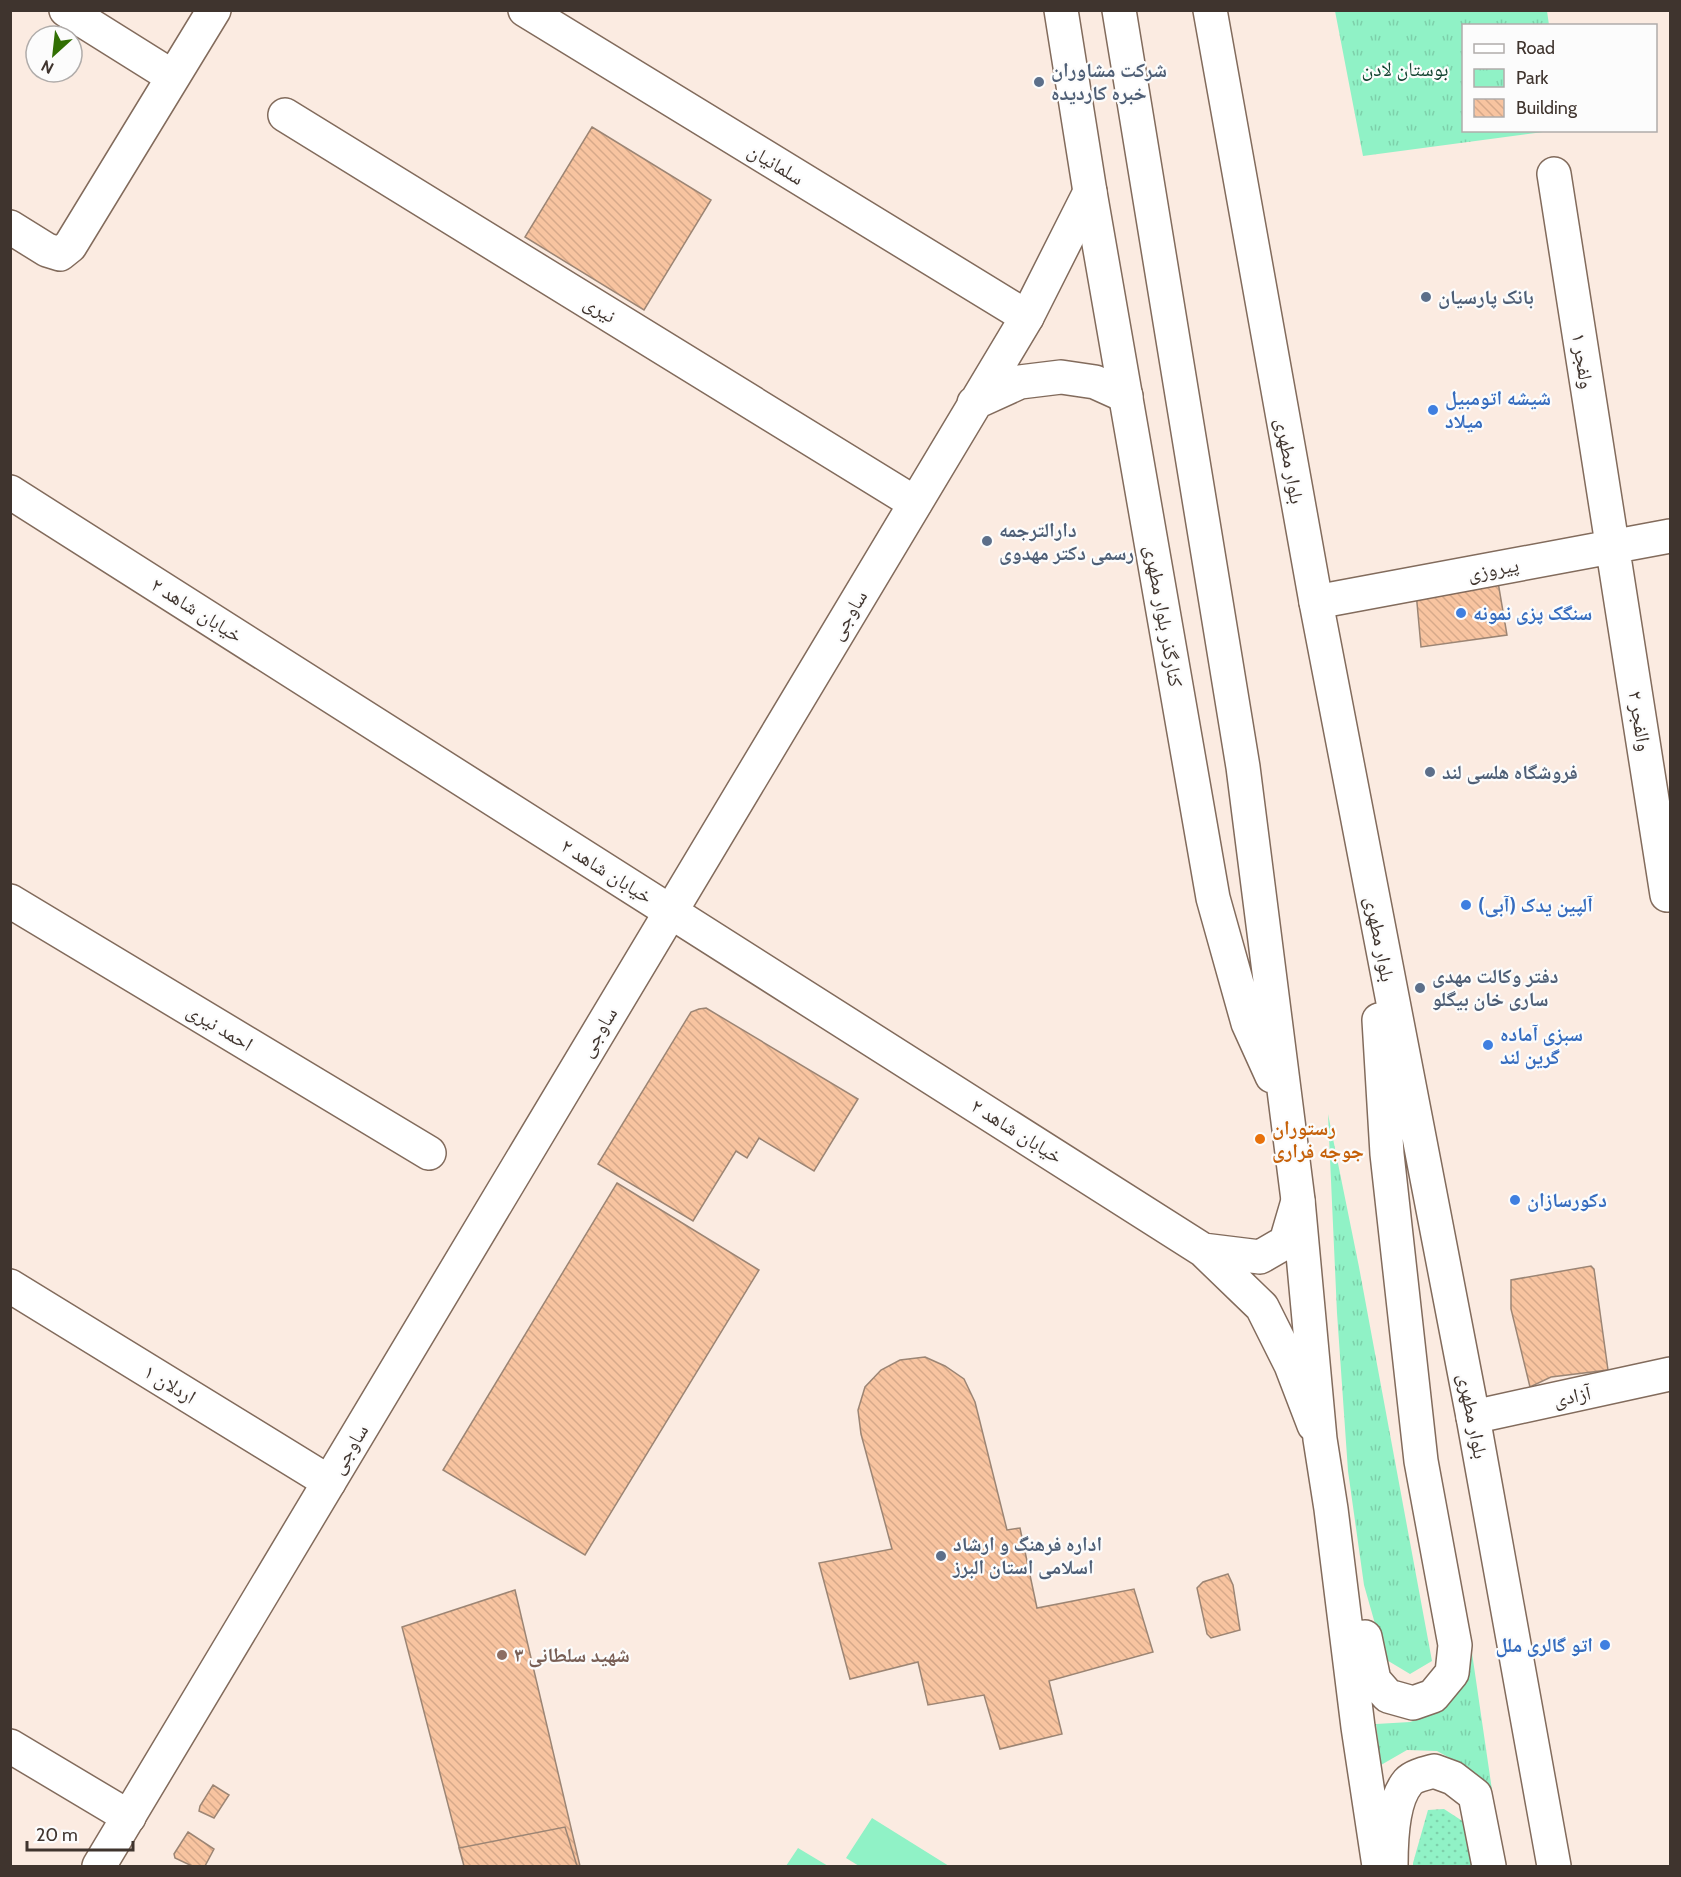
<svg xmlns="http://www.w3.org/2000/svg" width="1681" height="1877" font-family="Cabin,'Noto Naskh Arabic',sans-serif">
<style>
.grass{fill:url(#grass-dots)}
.park{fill:url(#park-tufts)}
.garden{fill:#90f2c6}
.building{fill:url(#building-back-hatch);stroke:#9c8574;stroke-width:1.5}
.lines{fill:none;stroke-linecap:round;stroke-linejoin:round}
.minor-casing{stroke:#826b5c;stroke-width:36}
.tertiary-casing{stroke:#826b5c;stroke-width:36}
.primary-casing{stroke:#826b5c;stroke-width:36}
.minor{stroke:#fff;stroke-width:33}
.tertiary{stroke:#fff;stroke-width:33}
.primary{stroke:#fff;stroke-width:33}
.service-dot{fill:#5c6f8a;stroke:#fcfcfc;stroke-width:2}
.shop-dot{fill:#3f7fe0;stroke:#fcfcfc;stroke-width:2}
.food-dot{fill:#e8710a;stroke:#fcfcfc;stroke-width:2}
.education-dot{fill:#8d6e63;stroke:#fcfcfc;stroke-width:2}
.labels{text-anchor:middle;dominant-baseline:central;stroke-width:4.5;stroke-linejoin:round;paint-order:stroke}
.park-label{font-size:20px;fill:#124330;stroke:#fcfcfc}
.service-label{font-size:20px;font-weight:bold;fill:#4e5e75;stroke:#fcfcfc;text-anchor:start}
.street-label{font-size:20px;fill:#3f342e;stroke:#fcfcfc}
.shop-label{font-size:20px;font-weight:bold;fill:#366cbe;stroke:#fcfcfc;text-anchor:start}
.food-label{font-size:20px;font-weight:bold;fill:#c56008;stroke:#fcfcfc;text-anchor:start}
.education-label{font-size:20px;font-weight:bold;fill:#785e54;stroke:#fcfcfc;text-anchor:start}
</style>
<defs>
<pattern id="grass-dots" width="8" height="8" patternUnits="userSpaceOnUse" patternTransform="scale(1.5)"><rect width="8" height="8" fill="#90f2c6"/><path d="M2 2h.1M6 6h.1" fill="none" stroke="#7dd0aa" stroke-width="1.8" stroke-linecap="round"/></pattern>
<pattern id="park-tufts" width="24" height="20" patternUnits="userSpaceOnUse" patternTransform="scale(1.5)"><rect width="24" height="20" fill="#90f2c6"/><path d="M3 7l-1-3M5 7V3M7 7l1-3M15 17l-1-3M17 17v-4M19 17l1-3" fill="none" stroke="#7dd0aa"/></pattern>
<pattern id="building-back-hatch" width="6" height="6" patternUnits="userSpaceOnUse" patternTransform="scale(1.5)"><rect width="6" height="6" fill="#f8c4a0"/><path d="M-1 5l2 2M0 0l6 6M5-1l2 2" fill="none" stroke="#d6a98a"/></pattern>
</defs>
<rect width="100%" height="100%" fill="#fbebe1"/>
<path class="grass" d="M1444,1809L1467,1824L1474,1866H1413V1863L1428,1810Z"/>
<path class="park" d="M1335,11H1547L1549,25L1464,26V130L1551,131L1363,156Z
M1328,1114L1359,1267L1432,1661L1410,1674L1385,1659L1364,1585L1348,1471L1337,1313Z
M1472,1653L1492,1790L1457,1762L1437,1751L1407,1750L1381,1765L1376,1724L1410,1722L1434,1714L1466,1677Z"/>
<path class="garden" d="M872,1818L949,1866H859L846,1858Z
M798,1848L828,1866H786Z"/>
<path class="building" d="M592,127L711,200L644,310L525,237Z
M1498,582L1507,635L1421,647L1416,592Z
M706,1008L858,1099L814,1171L759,1138L747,1158L736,1151L693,1221L598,1164L691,1012L699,1009Z
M617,1183L759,1270L585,1555L443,1470Z
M1591,1266L1594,1269L1608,1370L1551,1377L1530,1387L1511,1309V1280Z
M925,1357L945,1366L964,1379L975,1402L1007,1530L1020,1528L1037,1608L1134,1589L1153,1652L1049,1681L1062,1734L1000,1749L984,1695L928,1705L918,1662L850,1679L819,1563L892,1549L861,1434L858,1410L865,1387L881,1370L900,1360Z
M1228,1574L1233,1585L1240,1630L1211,1638L1207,1634L1197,1588L1203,1582Z
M515,1590L580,1866H464L402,1627Z
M213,1785L229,1795L214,1818L199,1811L200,1806Z
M565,1827L577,1866H464L459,1848Z
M188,1832L214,1849L205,1866H192L175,1858L174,1854Z"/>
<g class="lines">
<g class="minor-casing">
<path id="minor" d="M66,10L173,77
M525,10L1027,317
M285,115L915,503
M1554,174L1667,895
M10,227L47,250L60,254L70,246L214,10
M10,492L1203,1250L1262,1307L1291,1365L1314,1425
M1316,602L1670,536
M10,901L429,1153
M1203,1250L1260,1257L1286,1242L1298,1201
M10,1286L329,1482
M1473,1417L1670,1374
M10,1746L129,1817"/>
</g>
<g class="tertiary-casing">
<path id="tertiary" d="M974,403L1020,382L1061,377L1095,382L1126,396
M99,1866L1027,317L1090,192"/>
</g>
<g class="primary-casing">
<path id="primary" d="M1061,10L1090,192L1213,898L1248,1023L1272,1076
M1119,10L1243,767L1298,1200L1320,1439L1331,1509L1358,1727L1379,1866
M1210,10L1316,602L1473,1417L1554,1866
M1365,1637L1374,1680L1388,1696L1413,1703L1433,1696L1452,1673L1455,1645L1421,1461L1387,1154L1379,1020
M1391,1865C1391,1840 1392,1801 1408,1782C1413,1776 1427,1773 1434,1771L1453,1778L1475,1795L1489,1866"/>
</g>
<use href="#minor" class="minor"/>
<use href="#tertiary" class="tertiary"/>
<use href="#primary" class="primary"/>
</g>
<g class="service-dot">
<circle cx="1039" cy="82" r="6"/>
<circle cx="1426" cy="297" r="6"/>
<circle cx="987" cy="541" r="6"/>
<circle cx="1430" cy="772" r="6"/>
<circle cx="1420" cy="988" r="6"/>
<circle cx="941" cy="1556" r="6"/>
</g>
<g class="shop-dot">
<circle cx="1433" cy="410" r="6"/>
<circle cx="1461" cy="613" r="6"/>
<circle cx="1466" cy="905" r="6"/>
<circle cx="1488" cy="1045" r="6"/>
<circle cx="1515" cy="1200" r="6"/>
<circle cx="1605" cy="1645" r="6"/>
</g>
<circle class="food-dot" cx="1260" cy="1139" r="6"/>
<circle class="education-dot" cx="502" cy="1655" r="6"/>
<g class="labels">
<g class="park-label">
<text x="1405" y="69">بوستان لادن</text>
</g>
<g class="service-label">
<text x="1051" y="70">شرکت مشاوران<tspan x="1051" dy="23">خبره کاردیده</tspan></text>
<text x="1438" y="297">بانک پارسیان</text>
<text x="999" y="530">دارالترجمه<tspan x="999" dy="23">رسمی دکتر مهدوی</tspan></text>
<text x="1442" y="772">فروشگاه هلسی لند</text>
<text x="1432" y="976">دفتر وکالت مهدی<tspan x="1432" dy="23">ساری خان بیگلو</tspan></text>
<text x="953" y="1544">اداره فرهنگ و ارشاد<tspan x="953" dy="23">اسلامی استان البرز</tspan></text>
</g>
<g class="street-label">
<text transform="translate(776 164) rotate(31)">سلمانیان</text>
<text transform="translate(600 309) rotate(32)">نیری</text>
<text transform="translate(1583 361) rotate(81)">ولفجر ۱</text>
<text transform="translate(1290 461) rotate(80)">بلوار مطهری</text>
<text transform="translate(1493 569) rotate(-11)">پیروزی</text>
<text transform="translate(197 610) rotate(32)">خیابان شاهد ۲</text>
<text transform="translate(848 615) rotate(-59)">ساوجی</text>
<text transform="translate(1164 616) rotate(80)">کنارگذر بلوار مطهری</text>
<text transform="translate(1640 721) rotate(81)">والفجر ۲</text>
<text transform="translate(607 871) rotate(32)">خیابان شاهد ۲</text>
<text transform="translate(1380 939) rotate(79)">بلوار مطهری</text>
<text transform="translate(220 1027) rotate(31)">احمد نیری</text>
<text transform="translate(598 1032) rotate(-59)">ساوجی</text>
<text transform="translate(1017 1131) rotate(32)">خیابان شاهد ۲</text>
<text transform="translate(170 1384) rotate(31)">اردلان ۱</text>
<text transform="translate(1572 1396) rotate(-12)">آزادی</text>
<text transform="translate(1473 1416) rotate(79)">بلوار مطهری</text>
<text transform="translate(349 1449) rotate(-59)">ساوجی</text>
</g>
<g class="shop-label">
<text x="1445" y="398">شیشه اتومبیل<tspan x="1445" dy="23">میلاد</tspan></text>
<text x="1473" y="613">سنگک پزی نمونه</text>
<text x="1478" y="905">آلپین یدک (آبی)</text>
<text x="1500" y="1034">سبزی آماده<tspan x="1500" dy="23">گرین لند</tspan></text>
<text x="1527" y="1200">دکورسازان</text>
<text x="1593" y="1645" text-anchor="end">اتو گالری ملل</text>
</g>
<g class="food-label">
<text x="1272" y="1128">رستوران<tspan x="1272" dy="23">جوجه فراری</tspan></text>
</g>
<g class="education-label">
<text x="514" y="1655">شهید سلطانی ۳</text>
</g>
</g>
<rect width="1681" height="1877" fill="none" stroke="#3f342e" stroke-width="24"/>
<rect x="1462" y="24" width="195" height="108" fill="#fcfcfc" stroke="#b0acaa" stroke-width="1.5"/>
<rect x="1474" y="44" width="30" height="9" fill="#ffffff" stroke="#b0acaa" stroke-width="1.5"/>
<text x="1516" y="54" font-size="18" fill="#3f342e">Road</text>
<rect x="1474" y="69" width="30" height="18" fill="url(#park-tufts)" stroke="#b0acaa" stroke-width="1.5"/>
<text x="1516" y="84" font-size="18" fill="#3f342e">Park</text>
<rect x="1474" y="99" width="30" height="18" fill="url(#building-back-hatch)" stroke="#b0acaa" stroke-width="1.5"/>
<text x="1516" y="114" font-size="18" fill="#3f342e">Building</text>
<g transform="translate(54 54) rotate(207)"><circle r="28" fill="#fcfcfc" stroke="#b0acaa" stroke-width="1.5"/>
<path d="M0-4.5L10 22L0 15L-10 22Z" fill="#316f03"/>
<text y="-9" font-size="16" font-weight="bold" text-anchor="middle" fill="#3f342e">N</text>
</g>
<path d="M27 1841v9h106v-9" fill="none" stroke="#3f342e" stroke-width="3"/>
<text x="36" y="1841" font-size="18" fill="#3f342e" stroke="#fcfcfc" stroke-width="4.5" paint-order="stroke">20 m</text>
</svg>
